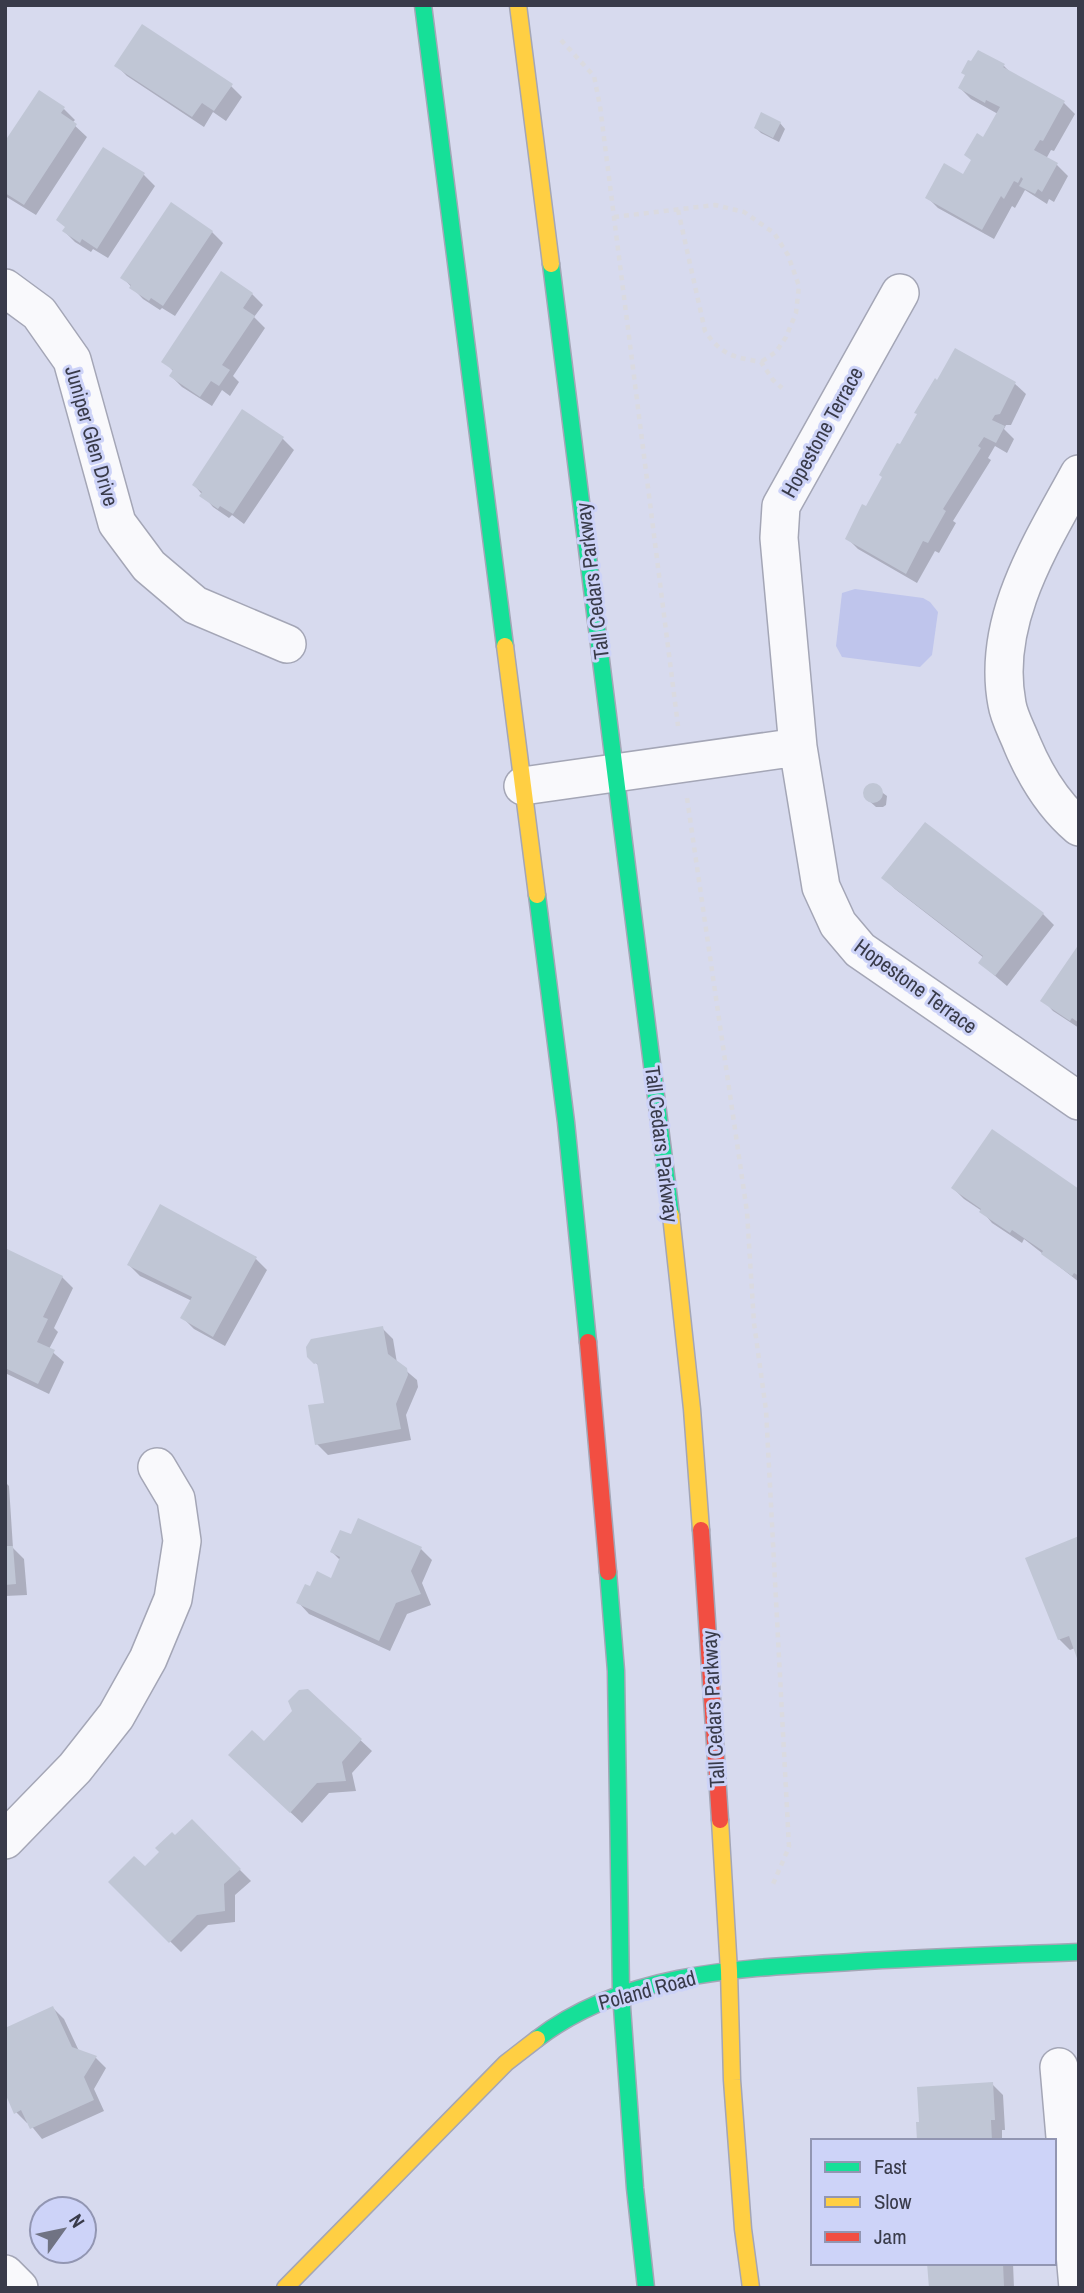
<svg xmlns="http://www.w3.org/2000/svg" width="1084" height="2293" font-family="'Archivo Narrow',sans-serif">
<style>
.green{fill:#bfc5ec}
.shadow{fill:#0003}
.building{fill:#c0c6d5}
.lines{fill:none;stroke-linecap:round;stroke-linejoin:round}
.street-casing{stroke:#a4a6b6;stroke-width:40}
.fast-casing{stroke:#a4a6b6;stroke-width:19}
.slow-casing{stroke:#a4a6b6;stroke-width:19}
.jam-casing{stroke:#a4a6b6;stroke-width:19}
.path{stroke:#dadae0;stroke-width:4.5;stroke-dasharray:5 5;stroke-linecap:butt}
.street{stroke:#f9f9fc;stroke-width:37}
.fast{stroke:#16e098;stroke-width:16}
.slow{stroke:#ffcf43;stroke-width:16}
.jam{stroke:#f24e42;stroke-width:16}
.labels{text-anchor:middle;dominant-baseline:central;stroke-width:6;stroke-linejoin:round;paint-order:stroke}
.street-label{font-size:21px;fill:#393b4a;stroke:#cdd3f8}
</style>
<rect width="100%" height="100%" fill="#d7daee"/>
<path class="green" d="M855,589L923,598L930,602L938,612L932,655L920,667L842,657L836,646L842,593Z"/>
<path class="shadow" d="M116,65L231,86L242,97L226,121L213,112L204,127L127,76Z
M1004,66L1011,73L1064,103L1075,114L1054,151L1051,150L1046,159L1057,165L1068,176L1054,202L1049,199L1047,204L1025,190L1015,208L1012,206L994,239L938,208L927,197L964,177L998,114L971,99L960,88Z
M64,109L75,120L72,123L87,137L36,215L5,196V144Z
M780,123L785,129L779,142L761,133L756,128Z
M104,149L144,175L155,186L108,258L93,249L91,252L75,242L64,231Z
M171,205L212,232L223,243L175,316L162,308L160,310L143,299L122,277Z
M252,294L263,305L254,317L265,328L233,376L239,382L230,396L222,390L212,406L182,387L171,376L174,372L164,361Z
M1014,383L1026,394L1011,425H1006L1004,429L1014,439L1007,453L995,446L988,458L991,460L953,521L956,523L939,553L935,551L917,583L858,549L847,538L866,509Z
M242,412L283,439L294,450L244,524L232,515L229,518L213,507L194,485Z
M872,785L887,796L886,805L883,807H876L867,799L865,792Z
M884,878L1043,914L1054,925L1007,986L980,963L984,958L895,889Z
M1079,947V1028L1053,1011L1043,1000Z
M953,1188L1079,1191V1282L1024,1239L1022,1243L992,1223L982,1211L964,1199Z
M5,1250L62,1277L73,1288L54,1328L58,1332L49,1349L64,1362L49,1394L5,1373Z
M256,1259L267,1270L225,1346L194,1329L183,1318L192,1301L140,1276L129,1265Z
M382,1328L393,1339L397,1363L417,1380L418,1387L406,1415L411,1440L328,1455L317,1444L326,1404L320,1367L309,1356Z
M5,1482L9,1486L13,1548L24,1559L27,1595L5,1596Z
M359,1520L421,1549L432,1560L422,1583L431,1605L407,1614L390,1651L309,1614L298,1602L311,1589L331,1580L340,1560L332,1552L351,1537Z
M1079,1538L1075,1648L1070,1650L1059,1639Z
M308,1691L372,1751L352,1773L356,1791L329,1793L302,1823L241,1766L294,1711Z
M192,1822L251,1881L235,1895V1922L208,1925L181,1952L110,1882L145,1868Z
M53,2008L64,2019L79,2051L96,2058L106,2068L94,2089L104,2111L42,2139L29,2123H27L16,2112Z
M992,2084L1003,2095L1005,2130H1002V2141H919V2088Z
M929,2263H1013L1014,2288H931Z"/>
<path class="building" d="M142,24L233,84L214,111L202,103L192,117L114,66Z
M978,50L1005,64L1003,67L1065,101L1043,141L1040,140L1034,150L1058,163L1042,192L1038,189L1035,194L1019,186L1023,179L1021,177L1018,183L1014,181L1004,199L1001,196L982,230L925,198L944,163L963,174L971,160L964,155L977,133L983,137L1000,107L986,100L985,103L958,88L965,75L961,73L968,60L971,61Z
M39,90L65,107L61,113L77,124L24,205L5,193V141Z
M761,112L781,122L773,138L754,128Z
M103,147L145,173L97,249L82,239L80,243L62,231L65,227L56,220Z
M171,202L213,231L163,306L151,298L149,301L129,288L131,285L120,278Z
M221,271L253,293L243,308L255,316L222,365L230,370L219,386L211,381L200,397L169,376L173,370L161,362Z
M955,348L1016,382L1000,414L995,415L992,420L1005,426L996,443L984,437L978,446L981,448L943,509L946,511L928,543L923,541L906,574L845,539L862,504L866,506L882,477L879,475L897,443L900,444L917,414L914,413L935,378L937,380Z
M242,409L284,437L233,514L220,506L218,509L199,496L202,492L192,485Z
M863 793a10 10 0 1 1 20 0a10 10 0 1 1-20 0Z
M925,822L1044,913L995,976L978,963L983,956L881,878Z
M1079,944V1023L1072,1018L1070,1021L1040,1001Z
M992,1129L1079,1189V1276L1074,1273L1072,1276L1041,1254L1043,1251L1012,1230L1010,1233L979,1212L981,1209L951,1188Z
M160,1204L257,1257L213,1337L180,1318L192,1297L127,1265Z
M5,1248L63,1276L43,1317L48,1319L37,1342L55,1350L38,1384L5,1368Z
M383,1326L388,1354L407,1368L408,1375L396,1404L401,1429L315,1445L308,1405L324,1403L317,1363L314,1364L307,1357L306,1347L311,1339Z
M358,1518L422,1547L411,1571L421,1594L396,1603L379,1641L296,1603L305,1584L310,1586L317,1571L331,1578L340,1557L330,1552L340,1530L351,1534Z
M1079,1536V1661H1078L1069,1636L1058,1640L1025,1558Z
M5,1546H13L16,1584L5,1585Z
M308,1689L362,1739L342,1762L346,1781L317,1783L290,1813L228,1755L252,1730L264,1741L292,1711L288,1701L299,1690Z
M192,1819L241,1869L224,1884L225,1911L197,1915L169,1943L108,1882L134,1856L145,1866L159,1852L155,1848L172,1832L175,1835Z
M53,2006L72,2047L97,2056L84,2077L94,2100L30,2129L21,2110L14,2114L5,2093V2028Z
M993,2082L995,2120H991L992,2141H917L916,2122H919L917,2087Z
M927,2263H1003L1004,2286L929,2288Z"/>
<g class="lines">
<g class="street-casing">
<path id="street" d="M5,288L39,313L72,360L117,523L149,566L195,605L287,644
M900,293L781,506L779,538L798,747L821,887L838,924L860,950L1079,1101
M1079,474C1041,544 991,621 1007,704C1009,717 1017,731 1022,744C1035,775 1053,805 1079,827
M523,786L798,747
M5,1840L75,1768L116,1716L148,1659L173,1599L182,1541L176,1499L157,1467
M1059,2067L1078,2288
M5,2274L19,2288"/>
</g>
<g class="fast-casing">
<path id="fast" d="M423,5L505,646
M551,264L671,1215
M537,895L566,1122L588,1342
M608,1572L616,1671L621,1993L635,2188L646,2288
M537,2039C625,1971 744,1968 851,1962C927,1957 1003,1955 1079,1952"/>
</g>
<g class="slow-casing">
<path id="slow" d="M518,5L551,264
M505,646L537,895
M671,1215L692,1409L701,1530
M720,1820L729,1971L732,2080L743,2229L751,2288
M285,2288L506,2063L537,2039"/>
</g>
<g class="jam-casing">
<path id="jam" d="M588,1342L608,1572
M701,1530L720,1820"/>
</g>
<path class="path" d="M561,40L594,76L600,106L678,726
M678,210L705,331C722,356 734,357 761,362L773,380L782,388
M614,217L715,205L744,212L774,233L788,255L799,286L796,313L786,337L776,352L761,362
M687,798L747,1212L754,1323L766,1410L789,1847L773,1884"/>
<use href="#street" class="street"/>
<use href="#fast" class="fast"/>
<use href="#slow" class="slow"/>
<use href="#jam" class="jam"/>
</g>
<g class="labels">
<g class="street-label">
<text transform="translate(822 432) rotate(-61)">Hopestone Terrace</text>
<text transform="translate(92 436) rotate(74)">Juniper Glen Drive</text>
<text transform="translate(592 581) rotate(-97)">Tall Cedars Parkway</text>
<text transform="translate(916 986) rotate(36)">Hopestone Terrace</text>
<text transform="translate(662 1144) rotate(83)">Tall Cedars Parkway</text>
<text transform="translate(713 1709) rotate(-93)">Tall Cedars Parkway</text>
<text transform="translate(647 1990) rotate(-15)">Poland Road</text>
</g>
</g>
<rect width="1084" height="2293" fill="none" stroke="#393b4a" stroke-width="14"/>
<rect x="811" y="2139" width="245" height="126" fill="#cdd3f8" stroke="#9296b2" stroke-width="2"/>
<rect x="825" y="2162" width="35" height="10" fill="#16e098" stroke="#9296b2" stroke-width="2"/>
<text x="874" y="2174" font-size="21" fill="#393b4a">Fast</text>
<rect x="825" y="2197" width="35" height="10" fill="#ffcf43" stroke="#9296b2" stroke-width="2"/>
<text x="874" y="2209" font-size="21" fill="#393b4a">Slow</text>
<rect x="825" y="2232" width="35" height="10" fill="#f24e42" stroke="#9296b2" stroke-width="2"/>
<text x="874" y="2244" font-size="21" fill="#393b4a">Jam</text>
<g transform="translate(63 2230) rotate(57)"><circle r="33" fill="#cdd3f8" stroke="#9296b2" stroke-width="2"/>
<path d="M0-5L12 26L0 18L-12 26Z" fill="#707383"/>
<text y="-10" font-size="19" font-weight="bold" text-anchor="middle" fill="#393b4a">N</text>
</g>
</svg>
